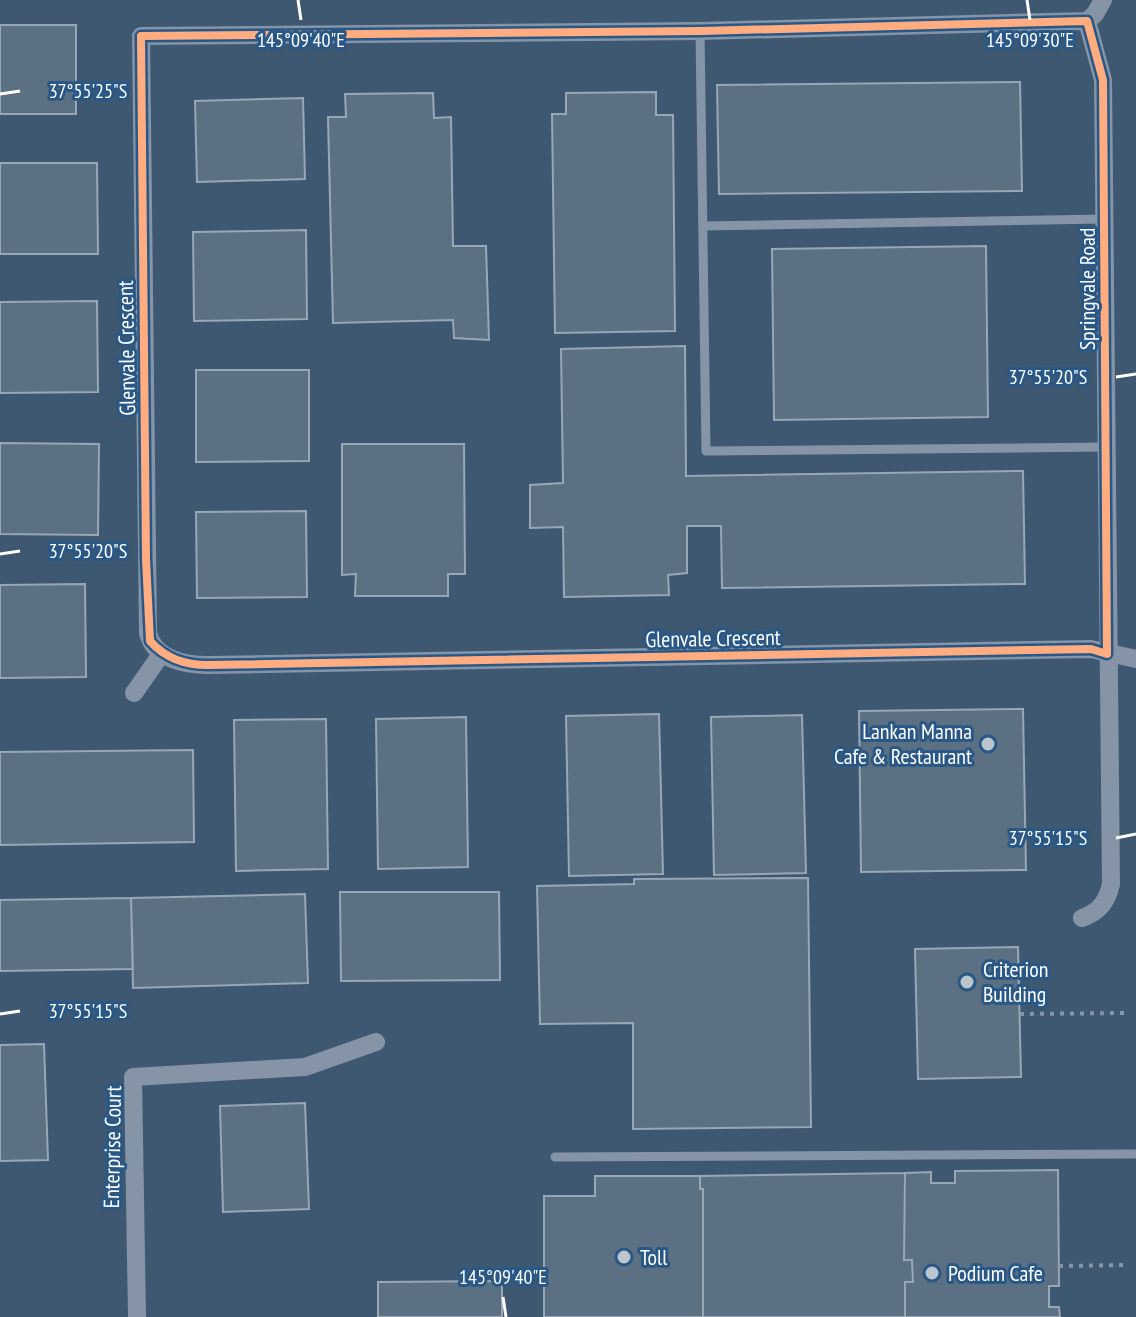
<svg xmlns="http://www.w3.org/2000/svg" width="1136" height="1317" font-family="'PT Sans Narrow',sans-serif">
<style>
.building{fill:#5b7083;stroke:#98a7b5;stroke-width:2}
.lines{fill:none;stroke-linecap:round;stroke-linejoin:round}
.path{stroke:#8595a7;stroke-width:4;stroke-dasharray:4 6;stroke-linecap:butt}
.lane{stroke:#8595a7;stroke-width:9}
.street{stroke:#8595a7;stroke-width:18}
.cycleway-casing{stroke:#295886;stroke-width:13}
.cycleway{stroke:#ffac80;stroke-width:8}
.ticks{fill:none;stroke:#fff;stroke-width:3}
.poi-dot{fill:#bbc5cd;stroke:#295886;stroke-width:3}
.labels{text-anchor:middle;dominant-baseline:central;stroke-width:6;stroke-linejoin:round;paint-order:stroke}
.street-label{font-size:22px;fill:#fff;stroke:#295886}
.poi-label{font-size:22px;fill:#fff;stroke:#295886;text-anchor:start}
.ticks-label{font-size:20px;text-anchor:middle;fill:#fff;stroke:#295886;stroke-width:6;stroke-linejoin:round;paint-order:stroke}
</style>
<rect width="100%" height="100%" fill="#3e5871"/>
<path class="building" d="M0,25H76V114H0Z
M1020,82L1022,191L719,194L717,85Z
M656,92V115H673L675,331L555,333L552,114H566V93Z
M433,93L434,118L451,117L453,246H486L489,340L454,338L453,320L333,323L328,117H346L345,94Z
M303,98L305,179L197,182L195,101Z
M0,163H97L98,254H0Z
M306,230L307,319L194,321L193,232Z
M986,246L988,417L774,420L772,249Z
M97,301L98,392L0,393V302Z
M685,346L686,476L1023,471L1025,584L722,588L721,526H687V573L668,575L669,595L564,597L563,527L530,528V485L563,483L561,349Z
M196,370H309V461L196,462Z
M0,443L99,444L98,535L0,534Z
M342,444H464L465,574H448V596H355L356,574L342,575Z
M306,511L307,597L197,598L196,512Z
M85,584L86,677L0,678V585Z
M1023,709L1026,870L861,872L859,711Z
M659,714L663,874L569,876L566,716Z
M802,715L806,873L714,875L711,717Z
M466,717L468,867L378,869L376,719Z
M326,719L328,869L236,871L234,720Z
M193,750L194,842L0,845V752Z
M808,878L811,1127L633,1129V1023L540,1024L537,886L634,884V879Z
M340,892H499L500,980L341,981Z
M305,894L308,983L133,988L131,898Z
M131,898L133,969L0,971V900Z
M1018,947L1021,1077L918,1079L915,949Z
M44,1044L48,1160L0,1161V1045Z
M305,1103L309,1209L223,1212L220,1106Z
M1058,1170L1059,1286H1049V1307H1059L1060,1317H905V1282H913L912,1260H904L905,1173L931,1172V1183H955V1171Z
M905,1173L904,1260H912L913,1282H905V1317H703V1189H700V1176Z
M595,1176H700V1189H703V1317H544V1196H595Z
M502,1281V1317H378V1282Z"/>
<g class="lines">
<path class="path" d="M1020,1014L1125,1013
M1059,1266L1124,1265"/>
<path class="lane" d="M700,31L706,451L1106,447
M703,226L1104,219
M555,1157L1136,1154"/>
<path class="street" d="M1087,21L700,31L141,36L148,633C154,659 185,665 208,665L1091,649L1136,659
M1087,21L1095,14L1103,0
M134,693L162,653
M1082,918C1099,912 1107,902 1111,884L1103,80L1087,21
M137,1317L133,1077L305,1067L376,1042"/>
<g class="cycleway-casing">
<path id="cycleway" d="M1087,21L1103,80L1107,654L1091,649L208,665C185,665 166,659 150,641L146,559L141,36L700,31Z"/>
</g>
<use href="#cycleway" class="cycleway"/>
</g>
<path class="ticks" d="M298,0L301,20M1027,0L1030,20M0,94L20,91M1116,377L1136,374M0,554L20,551M1116,838L1136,834M0,1014L20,1011M503,1297L506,1317"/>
<g class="poi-dot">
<circle cx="988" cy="744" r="8"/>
<circle cx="967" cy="982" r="8"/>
<circle cx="624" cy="1257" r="8"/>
<circle cx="932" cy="1273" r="8"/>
</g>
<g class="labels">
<g class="street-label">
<text transform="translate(1087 289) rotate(-90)">Springvale Road</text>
<text transform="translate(126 348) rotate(-91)">Glenvale Crescent</text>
<text transform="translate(713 638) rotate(-1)">Glenvale Crescent</text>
<text transform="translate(112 1147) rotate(-89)">Enterprise Court</text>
</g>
<g class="poi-label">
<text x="972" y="731" text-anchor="end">Lankan Manna<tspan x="972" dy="25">Cafe &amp; Restaurant</tspan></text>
<text x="983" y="969">Criterion<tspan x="983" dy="25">Building</tspan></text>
<text x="640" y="1257">Toll</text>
<text x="948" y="1273">Podium Cafe</text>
</g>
</g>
<g class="ticks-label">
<text x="301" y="47">145°09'40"E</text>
<text x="1030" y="47">145°09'30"E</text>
<text x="88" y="98">37°55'25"S</text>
<text x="1048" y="384">37°55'20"S</text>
<text x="88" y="558">37°55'20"S</text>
<text x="1048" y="845">37°55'15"S</text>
<text x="88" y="1018">37°55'15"S</text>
<text x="503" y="1284">145°09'40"E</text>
</g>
</svg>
